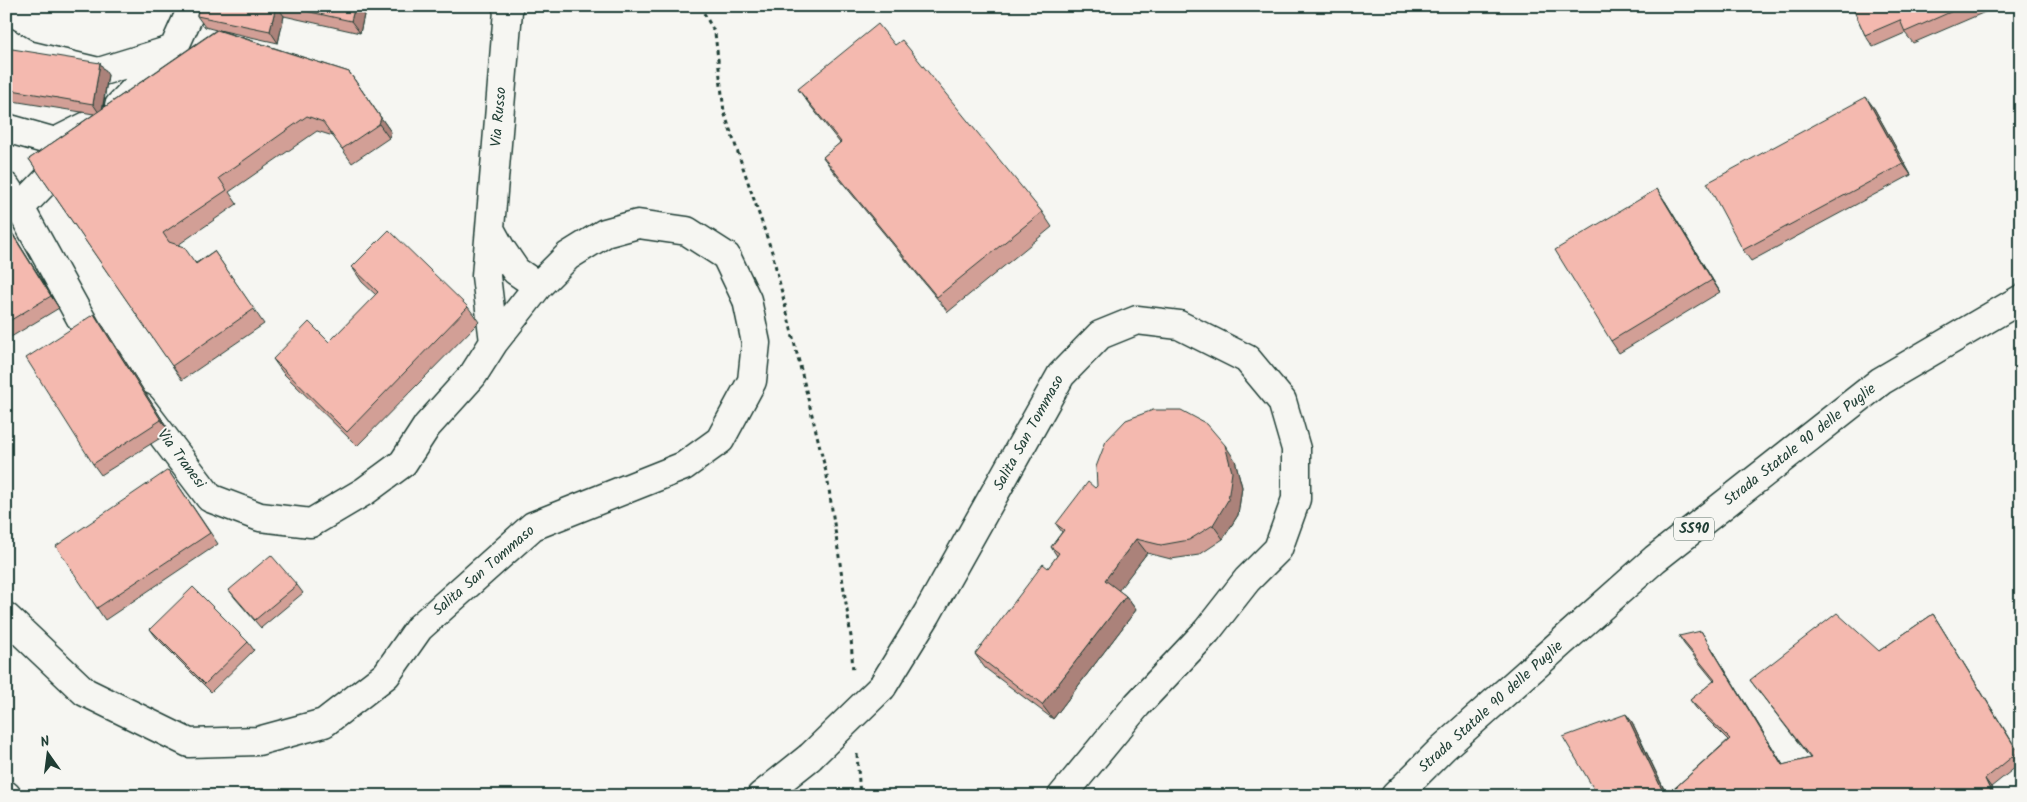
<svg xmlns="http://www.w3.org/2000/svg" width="2027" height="802" font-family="Kalam,sans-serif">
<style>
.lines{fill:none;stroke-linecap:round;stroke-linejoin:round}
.street-casing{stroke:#1f3d34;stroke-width:31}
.primary-casing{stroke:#1f3d34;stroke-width:31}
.path{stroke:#1f3d34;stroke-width:3;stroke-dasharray:4 4;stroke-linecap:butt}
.street{stroke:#f6f6f2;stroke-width:28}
.primary{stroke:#f6f6f2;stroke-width:28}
.street-bridge-casing{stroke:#1f3d34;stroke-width:31;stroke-linecap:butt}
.street-bridge{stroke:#f6f6f2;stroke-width:28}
.wall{fill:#d29f96;stroke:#1f3d34}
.shaded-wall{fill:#ab827a;stroke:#1f3d34}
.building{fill:#f4b9af;stroke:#1f3d34}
.labels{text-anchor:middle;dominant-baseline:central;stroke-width:4;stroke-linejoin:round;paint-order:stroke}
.shield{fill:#f6f6f2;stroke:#60746d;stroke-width:1}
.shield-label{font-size:14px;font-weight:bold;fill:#1f3d34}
.street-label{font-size:15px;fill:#1f3d34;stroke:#f6f6f2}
</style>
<rect width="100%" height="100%" fill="#f6f6f2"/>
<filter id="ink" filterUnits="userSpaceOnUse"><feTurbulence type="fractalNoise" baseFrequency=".02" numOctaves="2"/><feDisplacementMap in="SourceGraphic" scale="10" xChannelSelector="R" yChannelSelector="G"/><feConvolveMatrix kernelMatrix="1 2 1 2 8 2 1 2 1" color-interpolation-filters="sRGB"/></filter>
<g filter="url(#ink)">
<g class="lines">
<g class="street-casing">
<path id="street" d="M6,42L28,55L99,72L171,50
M119,106L174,48L193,6
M6,128L55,142L87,126
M6,187L20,208L101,355
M20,208L71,155
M490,229L501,249L516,271L538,286
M494,342L486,276L508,11L506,6
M6,617L85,692L189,743L258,741L324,723L386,675L419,628L533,526L684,466L720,440L752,381L756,343L747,300L726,256L687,231L638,224L605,233L568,256L538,286L494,342L473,375L427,426L403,463L365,491L311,523L260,517L210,498L141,407
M882,687L927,614L1061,375L1100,335L1137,320L1179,325L1247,359L1282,401L1296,449V499L1278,549L1247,580L1207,631L1137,705L1062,796
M6,795L7,796
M761,796L810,757"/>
</g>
<g class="primary-casing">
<path id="primary" d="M1395,796L1443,748L1655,559L1881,381L2021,299"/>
</g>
<path class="path" d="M700,6L715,33L724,112L772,252L827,476L851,637L853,673
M857,754L860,796"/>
<use href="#street" class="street"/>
<use href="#primary" class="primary"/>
<g class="street-bridge-casing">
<path id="street-bridge" d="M810,757L882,687"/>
</g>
<use href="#street-bridge" class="street-bridge"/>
</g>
<path class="wall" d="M199,6H366L360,33L284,16L278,43L219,30L349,72L391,132L389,138L352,163L333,136L317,131L229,192L237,204L178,245L196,263L214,251L264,324L182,380L29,159L94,114L6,100V48L108,75L103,108L216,30L205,27L197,16Z
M1852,6H1999L1913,43L1905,33L1873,47L1865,35Z
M895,45L1042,212L1052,227L948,312L833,171L823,157L840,143L809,104L798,89Z
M1874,108L1911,175L1751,261L1743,250Z
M1665,201L1720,292L1619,353L1611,341Z
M6,223L59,308L6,340Z
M352,267L468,307L479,322L357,446L283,373L273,359L329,342L376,295L362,282Z
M103,326L170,432L101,475L93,464Z
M1235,460L1242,487L1238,515L1223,539L1199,555L1171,559L1147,553L1118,590L1126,596L1136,610L1053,719L985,668L975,654L1048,568L1057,556L1051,547L1062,532L1056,524L1095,488Z
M168,470L218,544L105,620L97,608Z
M297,585L303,593L261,628L235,598L229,590Z
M1933,614L2021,756V763L1991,787L1995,796H1598L1626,714L1632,722L1667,795L1728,740L1696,708L1690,700L1714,681L1684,644L1679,636L1706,639L1783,765L1810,758L1750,680L1879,651Z
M150,629L248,642L254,650L211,692L156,637Z"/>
<path class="shaded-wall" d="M276,6H277L284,16L278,43L270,31Z
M355,6H366L360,33L351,21Z
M100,63L108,75L101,116L93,104Z
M349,72L391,132L389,138L379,124Z
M1866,97L1874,108L1911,175L1903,164Z
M1657,189L1665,201L1720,292L1712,280Z
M6,223L59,308L51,296L6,224Z
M94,314L103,326L170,432L161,420Z
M1225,445L1235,460L1242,487L1238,515L1223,539L1213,525Z
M1136,539L1147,553L1115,595L1105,580Z
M1126,596L1136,610L1053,719L1042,705Z
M1933,614L1938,623L2021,757L2018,752Z
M1701,631L1706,639L1788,773L1782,765Z
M1626,714L1632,722L1667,796H1665Z
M1985,779L1991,787L1995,796H1993Z"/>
<path class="building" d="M199,6H276L270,31L197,16Z
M283,6H355L351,21Z
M1852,6H1964L1905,32L1900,20L1865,35Z
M878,24L895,45L902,40L1042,212L937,297L823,157L841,142L798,89Z
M217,30L349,72L381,118L379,124L342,149L323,122L307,116L219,178L227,190L163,233L169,242L184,247L196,264L214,251L254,309L172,366L29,159Z
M6,48L100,63L93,104L6,89Z
M1866,97L1903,164L1743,250L1707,183Z
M1657,189L1712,280L1611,341L1555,250Z
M6,224L51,296L6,323Z
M389,230L468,307L347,432L273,359L309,322L329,342L378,292L352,267Z
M94,314L161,420L93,464L26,358Z
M1153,410H1181L1207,424L1225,445L1232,472L1228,500L1213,525L1189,540L1161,545L1136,539L1105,580L1126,596L1042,705L975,654L1043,564L1048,568L1059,553L1051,547L1064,530L1056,524L1088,482L1095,488L1097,486L1096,467L1106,441L1126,420Z
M168,470L210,533L97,608L56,546Z
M271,555L297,585L255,620L229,590Z
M193,587L248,642L205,684L150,629Z
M1837,613L1879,651L1933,614L2018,752L1985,779L1993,796H1666L1730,739L1690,700L1715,680L1679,636L1701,631L1782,765L1811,758L1750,680Z
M1626,714L1665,796H1598L1563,737Z"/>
</g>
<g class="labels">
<rect class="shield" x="1674" y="517.5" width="40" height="23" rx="4"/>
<g class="shield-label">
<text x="1694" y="529">SS90</text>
</g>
<g class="street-label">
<text transform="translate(499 117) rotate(-85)">Via Russo</text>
<text transform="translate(1029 433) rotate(-61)">Salita San Tommaso</text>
<text transform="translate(1800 445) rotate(-38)">Strada Statale 90 delle Puglie</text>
<text transform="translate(181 459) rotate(53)">Via Tranesi</text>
<text transform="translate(484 571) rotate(-41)">Salita San Tommaso</text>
<text transform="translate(1491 707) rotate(-42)">Strada Statale 90 delle Puglie</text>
</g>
</g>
<rect width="2027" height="802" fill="none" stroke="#f6f6f2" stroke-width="25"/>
<rect x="12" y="12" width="2002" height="777" fill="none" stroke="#1f3d34" stroke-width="2" filter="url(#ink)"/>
<g transform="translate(48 754) rotate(346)" stroke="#f6f6f2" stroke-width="4" paint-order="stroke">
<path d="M0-4L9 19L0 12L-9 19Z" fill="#1f3d34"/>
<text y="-8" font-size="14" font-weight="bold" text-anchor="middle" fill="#1f3d34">N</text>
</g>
</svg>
